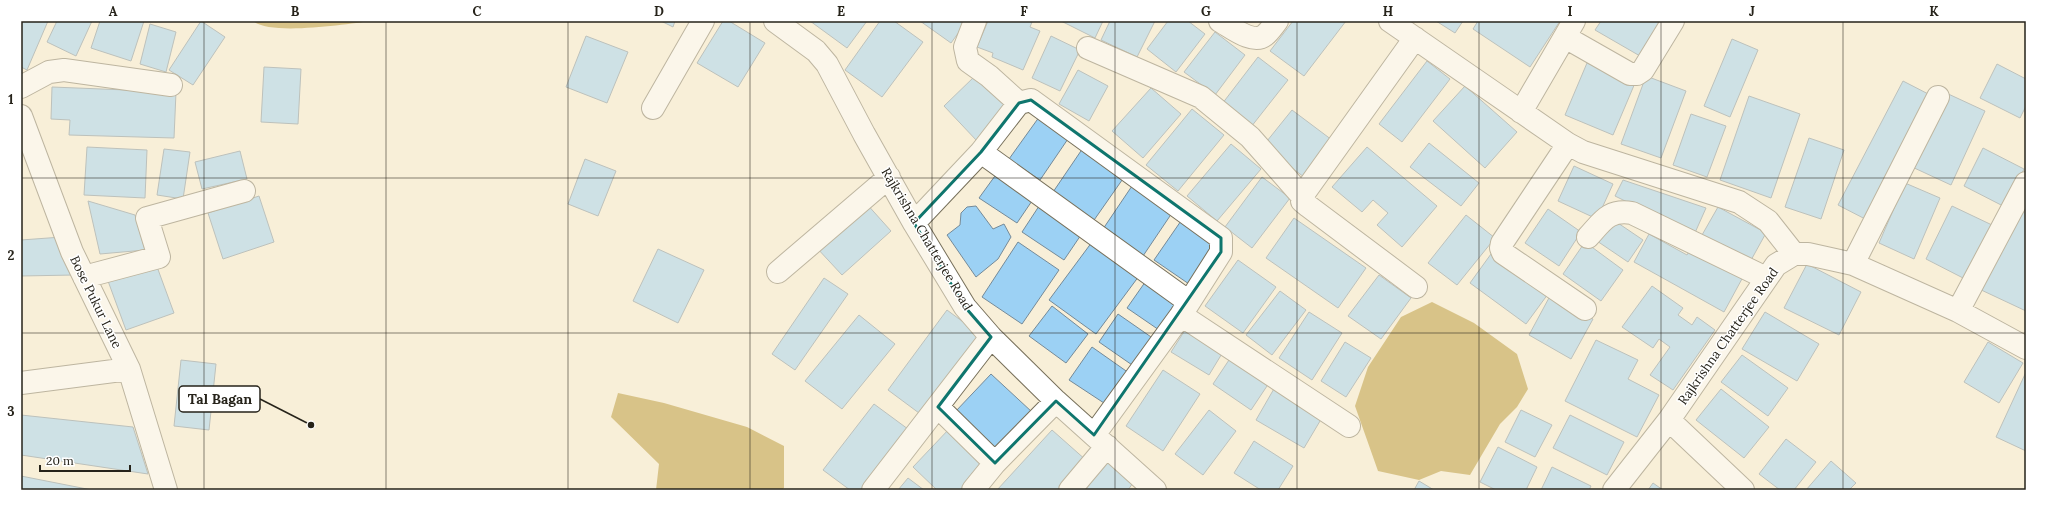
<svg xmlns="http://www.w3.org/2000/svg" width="2047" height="511" font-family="Lora,serif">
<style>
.water{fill:#b28f26}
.building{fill:#9cd1f4;stroke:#758a98}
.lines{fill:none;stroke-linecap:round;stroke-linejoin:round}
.minor-casing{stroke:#77705b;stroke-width:24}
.minor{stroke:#fff;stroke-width:22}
.marked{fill:none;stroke:#0f766e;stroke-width:3;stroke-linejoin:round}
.grid{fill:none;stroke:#26231a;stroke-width:1;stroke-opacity:0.55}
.labels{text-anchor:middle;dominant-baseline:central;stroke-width:3;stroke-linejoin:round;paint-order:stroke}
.street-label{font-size:13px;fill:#26231a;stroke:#fff}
.leader{fill:none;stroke:#26231a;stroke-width:1.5}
.callout-dot{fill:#26231a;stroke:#fff;stroke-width:1.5}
.callout{fill:#fff;stroke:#26231a;stroke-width:1.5}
.callout-label{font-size:14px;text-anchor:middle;font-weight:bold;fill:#26231a}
.neatline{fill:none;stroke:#26231a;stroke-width:1.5}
.grid-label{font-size:13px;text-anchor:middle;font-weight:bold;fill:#26231a}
</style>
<rect width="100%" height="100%" fill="#f8efd8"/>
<path class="water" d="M253,21H371C347,24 270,36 253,21Z
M1432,302L1474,323L1517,354L1528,389L1517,407L1500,424L1470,475L1441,471L1419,480L1378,471L1355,406L1368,367L1401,317Z
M618,393L664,403L747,427L784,446V488L782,490H656L659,464L611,417Z"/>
<path class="building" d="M21,21H48L27,70L21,67Z
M57,21H92L76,56L47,42Z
M100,21H144L131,61L91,48Z
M201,21L225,37L193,85L169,70Z
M661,21H675L673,27Z
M723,21H729L765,43L738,87L697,63Z
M810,21H867L847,48Z
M880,21H894L923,42L882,97L845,70Z
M920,21H967L951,43Z
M988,21H1028L1032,22L1030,27L1040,31L1023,70L992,57L993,53L977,47Z
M1061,21H1103L1095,38Z
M1110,21H1155L1137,57L1101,40Z
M1168,21H1188L1205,34L1176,72L1147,49Z
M1293,21H1346L1304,76L1270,51Z
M1436,21H1463L1455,33Z
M1478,21H1560L1530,67L1473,29Z
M1601,21H1660L1640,56L1595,30Z
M150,24L176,32L166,72L140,64Z
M1215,32L1245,55L1215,95L1184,72Z
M586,36L628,52L607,103L566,87Z
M1051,36L1080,50L1060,91L1032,78Z
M1732,39L1758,50L1730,117L1704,106Z
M1258,57L1288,80L1251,127L1222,104Z
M1427,61L1450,79L1402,142L1379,124Z
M1587,63L1635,83L1613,135L1565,115Z
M1997,64L2026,79V106L2020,118L1980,98Z
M264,67L301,69L298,124L261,122Z
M1078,70L1108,86L1089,121L1059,104Z
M975,76L1009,110L977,141L944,106Z
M1646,76L1686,91L1661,158L1621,144Z
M1903,81L1936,98L1871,222L1838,205Z
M1465,86L1517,132L1485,168L1433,121Z
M52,87L176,92L174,138L69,135L70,120L51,119Z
M1151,88L1181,114L1143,158L1112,131Z
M1944,92L1985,111L1951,185L1910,166Z
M1749,96L1800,114L1771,198L1720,180Z
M1192,109L1224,135L1178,191L1146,165Z
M1292,110L1332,140L1304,177L1263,146Z
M1042,113L1072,133L1040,180L1009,159Z
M1691,114L1726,126L1707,177L1673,165Z
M1809,138L1844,150L1821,219L1785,207Z
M1429,143L1479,183L1461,206L1410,167Z
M1231,144L1261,169L1217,221L1187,196Z
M1085,145L1127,173L1092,223L1051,195Z
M87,147L147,150L145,198L84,195Z
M1367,147L1437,206L1402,247L1377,225L1388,213L1373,200L1362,212L1332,187Z
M1983,148L2024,169L2005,207L1964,186Z
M164,149L190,152L183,199L157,195Z
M240,151L247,179L202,189L195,162Z
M585,159L616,171L598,216L568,204Z
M1574,166L1613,184L1597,219L1558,201Z
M1000,169L1036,195L1017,223L979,198Z
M1262,177L1290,198L1252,248L1225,227Z
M1623,180L1706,208L1694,235L1615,196Z
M1134,183L1174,210L1143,256L1103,229Z
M1905,183L1940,198L1914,259L1879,243Z
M259,196L274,242L223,259L208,213Z
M1043,200L1085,229L1064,260L1022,232Z
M88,201L135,215L145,250L100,254Z
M865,202L891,231L842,275L816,247Z
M976,206L993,229L1004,224L1011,237L998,259L976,277L947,235L960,225L961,213L967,207Z
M1952,206L1992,225L1965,279L1926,259Z
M2016,206L2026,210V311L1977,288Z
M1718,207L1766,233L1750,262L1702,235Z
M1548,209L1581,232L1559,266L1525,243Z
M1466,215L1495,238L1457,285L1428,263Z
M1183,218L1218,242L1189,284L1154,260Z
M1294,218L1366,268L1338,308L1266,258Z
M1612,219L1643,240L1628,262L1597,241Z
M1649,234L1687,255L1691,248L1743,277L1724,312L1634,262Z
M62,237L74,275L21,276V240Z
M1018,242L1059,270L1022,324L982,297Z
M1092,242L1139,276L1096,334L1049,300Z
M1585,242L1623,270L1601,301L1563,274Z
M658,249L704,270L678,323L633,301Z
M1491,254L1548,294L1526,324L1470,283Z
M1238,260L1276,287L1243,333L1205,306Z
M156,264L174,313L126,330L108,281Z
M1807,264L1861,292L1839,335L1784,308Z
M1379,275L1411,298L1381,339L1348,316Z
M824,278L848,294L795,370L772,354Z
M1148,278L1184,301L1162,332L1127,308Z
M1652,286L1683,308L1678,315L1692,325L1697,317L1715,330L1673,390L1650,375L1670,347L1659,339L1653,348L1622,327Z
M1280,291L1306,310L1272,355L1246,335Z
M1550,296L1593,319L1571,359L1529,335Z
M1052,306L1088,334L1066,363L1029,336Z
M947,310L982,336L923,416L888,390Z
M1309,312L1342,333L1312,380L1279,358Z
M1765,312L1819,344L1797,381L1742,349Z
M1118,314L1154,339L1135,367L1099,342Z
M859,315L895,344L842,409L805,381Z
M1189,324L1226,347L1209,375L1171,352Z
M1596,340L1638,360L1628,379L1659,395L1637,437L1565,401Z
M1345,342L1371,358L1346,397L1321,381Z
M1988,342L2023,363L1999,403L1964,382Z
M1092,347L1129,373L1107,405L1069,380Z
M1233,354L1271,380L1251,410L1213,384Z
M1742,355L1788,388L1768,416L1721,382Z
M181,360L216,364L209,430L174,426Z
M1163,370L1200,394L1163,451L1126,426Z
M2026,372V451L1996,437Z
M991,374L1032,412L997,450L955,412Z
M1275,387L1323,416L1304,448L1256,420Z
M1721,389L1769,427L1744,458L1696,420Z
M874,404L912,432L868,490H850L823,470Z
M1209,410L1236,431L1203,475L1175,454Z
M1521,410L1552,425L1535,457L1505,442Z
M21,415L133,427L148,474L21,455Z
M1570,415L1624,442L1607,475L1553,448Z
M950,428L987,462L961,490H937L913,467Z
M1052,430L1087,461L1061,490H997Z
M1786,439L1816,462L1794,490H1780L1759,474Z
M1254,441L1293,466L1278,490H1261L1234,473Z
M1498,447L1537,467L1526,490H1496L1480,482Z
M1106,459L1135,480L1128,490H1083Z
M1831,461L1856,483L1849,490H1806Z
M1552,467L1591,486L1589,490H1541Z
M21,476L92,490H21Z
M908,478L924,490H898Z
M1419,481L1434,490H1414Z
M1653,483L1663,490H1648Z"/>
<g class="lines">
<g class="minor-casing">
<path id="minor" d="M775,21L816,51L827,64L864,134L914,223L965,307L991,337L1056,401L1155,490
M975,21L965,47L968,61L989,76L1019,103
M1220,21C1231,27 1253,45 1265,35C1269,32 1273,26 1277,21
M1390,21L1568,144L1583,152L1739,202L1768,221L1794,254
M1565,37L1630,74H1637L1643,70L1673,21
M1415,38L1302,196V201L1308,206L1416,287
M1088,48L1201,97L1250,137L1302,196
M21,87L49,72L64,70L171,85
M653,108L703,21
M1521,112L1574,21
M21,116L72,252L129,369L166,490
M1568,144L1502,243L1501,248L1503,253L1585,309
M981,152L1189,302
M914,223L981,152L1019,103L1031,100L1221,238V252L1181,315L1094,435
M1588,237C1602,222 1608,209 1632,213L1766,278
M1853,264L1938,97
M778,272L889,177
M84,277L159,257L147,218L244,191
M1958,311L2026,183
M1181,315L1349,426
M21,383L129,369
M938,407L995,463
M1669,420L1743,490
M873,490L991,337
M973,490L995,463L1056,401
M1070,490L1107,446
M1614,490L1669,420L1776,265L1794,254H1808L1853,264L1958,311L2026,348"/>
</g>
<use href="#minor" class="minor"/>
</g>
<path d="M0 0H2047V511H0ZM1031,100L1221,238V252L1094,435L1056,401L995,463L938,407L991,337L965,307L914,223L981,152L1019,103Z" fill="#f8efd8" fill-opacity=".55" fill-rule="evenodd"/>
<path class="marked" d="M1031,100L1221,238V252L1094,435L1056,401L995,463L938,407L991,337L965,307L914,223L981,152L1019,103Z"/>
<path class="grid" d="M204,21V490M386,21V490M568,21V490M750,21V490M932,21V490M1115,21V490M1297,21V490M1479,21V490M1661,21V490M1843,21V490M21,178H2026M21,333H2026"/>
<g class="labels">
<g class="street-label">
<text transform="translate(927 239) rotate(59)">Rajkrishna Chatterjee Road</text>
<text transform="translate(96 302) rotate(64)">Bose Pukur Lane</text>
<text transform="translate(1728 336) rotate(-55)">Rajkrishna Chatterjee Road</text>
</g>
</g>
<path class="leader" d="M311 425L260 399"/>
<circle class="callout-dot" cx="311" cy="425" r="4"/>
<rect class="callout" x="179" y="386" width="81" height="26" rx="4"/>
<g class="callout-label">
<text x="220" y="404">Tal Bagan</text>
</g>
<rect width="2047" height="511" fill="none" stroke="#ffffff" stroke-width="44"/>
<path d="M40 465v6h90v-6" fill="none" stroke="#26231a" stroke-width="2"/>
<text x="46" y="465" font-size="12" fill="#26231a" stroke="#ffffff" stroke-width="3" paint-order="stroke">20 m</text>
<rect x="22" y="22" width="2003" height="467" class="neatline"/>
<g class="grid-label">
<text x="113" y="16">A</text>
<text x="295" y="16">B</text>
<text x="477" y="16">C</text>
<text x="659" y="16">D</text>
<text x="841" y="16">E</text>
<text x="1024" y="16">F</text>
<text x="1206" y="16">G</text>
<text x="1388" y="16">H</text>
<text x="1570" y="16">I</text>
<text x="1752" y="16">J</text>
<text x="1934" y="16">K</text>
<text x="11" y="104">1</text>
<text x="11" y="260">2</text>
<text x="11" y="416">3</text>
</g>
</svg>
